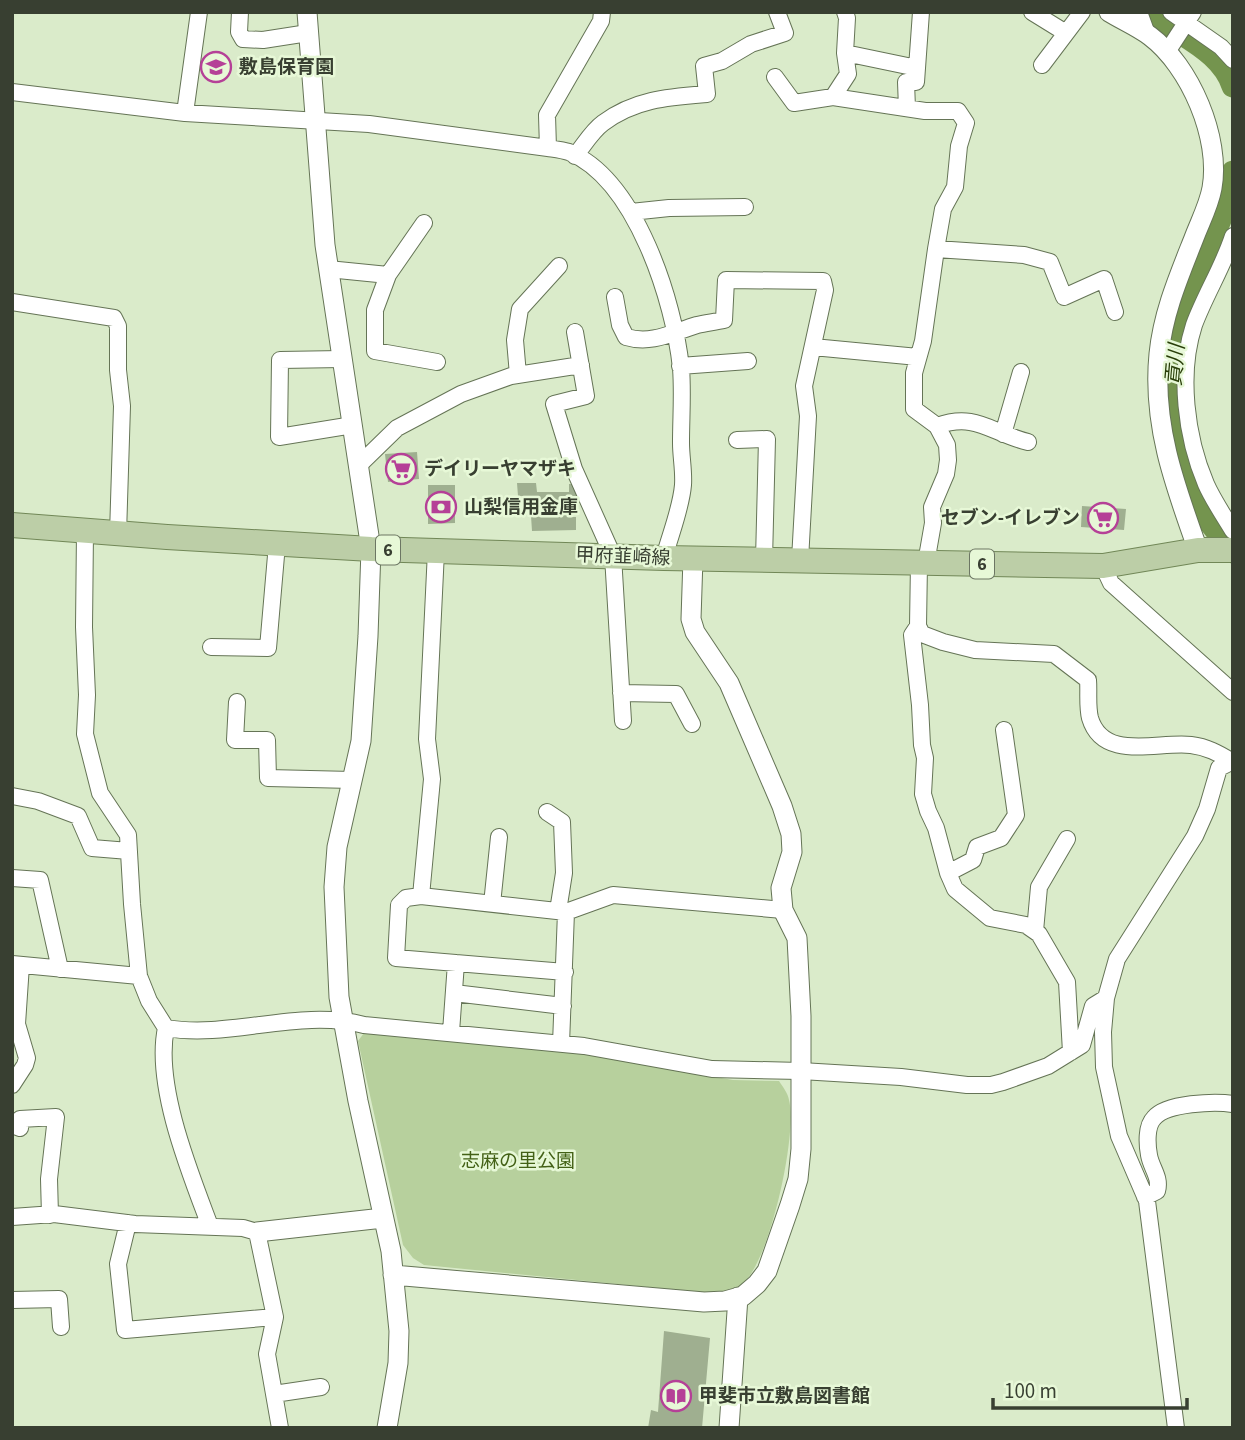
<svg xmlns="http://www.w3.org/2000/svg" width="1245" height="1440" font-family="'Source Sans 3','Noto Sans JP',sans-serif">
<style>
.green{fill:#b7d09d}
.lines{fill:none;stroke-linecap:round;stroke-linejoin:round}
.river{stroke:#74944e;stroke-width:23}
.building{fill:#9faf90}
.minor-casing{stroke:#657456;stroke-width:18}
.tertiary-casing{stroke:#657456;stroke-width:21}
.primary-casing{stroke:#718757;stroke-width:26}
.minor{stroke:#fff;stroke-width:16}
.tertiary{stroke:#fff;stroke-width:19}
.primary{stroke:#bccea7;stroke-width:24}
.labels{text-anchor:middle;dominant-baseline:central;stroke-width:5;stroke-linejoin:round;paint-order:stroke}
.shield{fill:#e7f8d7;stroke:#6c7663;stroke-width:2}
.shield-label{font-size:18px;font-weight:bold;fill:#383f31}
.poi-label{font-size:19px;font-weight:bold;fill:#383f31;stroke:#e7f8d7;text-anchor:start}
.street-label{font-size:19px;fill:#383f31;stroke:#e7f8d7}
.park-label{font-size:19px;fill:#436116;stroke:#e7f8d7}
.water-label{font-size:21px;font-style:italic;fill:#293e09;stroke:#e7f8d7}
</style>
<rect width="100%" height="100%" fill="#daebca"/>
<path class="green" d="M364,1033L574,1052L733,1080L779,1081C782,1086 788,1093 789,1100C798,1133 769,1266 741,1285C729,1293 712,1292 699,1292L424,1265L413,1258L403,1245L358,1041Z"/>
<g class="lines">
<path class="river" d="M1156,12C1162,22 1173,27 1182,34C1203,47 1225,62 1233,86
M1233,172L1220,220L1189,289L1180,315L1172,366L1171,386V411L1179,453L1208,520L1233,552"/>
</g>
<path class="building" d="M417,452L419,479L388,482L385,454Z
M517,483H536L537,492H569V484H578L584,503H573L567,498V517H576V530L532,531L531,516H541V501H525V496H518Z
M428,485H455V523L428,524Z
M1082,506L1126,509L1124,530L1081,527Z
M664,1331L710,1338L702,1428H648L651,1410L658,1412Z"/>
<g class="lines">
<g class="minor-casing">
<path id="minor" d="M240,12L239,32L243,39L263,40L308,33
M845,12L847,18L845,53L917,68
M1032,12L1066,33
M1139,12L1147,34
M1171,12L1221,47L1233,60
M1167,52L1193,12
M1042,65L1082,12
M775,77L794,103L833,97L925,111H958L966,123L959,146L955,187L943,209L936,249L923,341L914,373V409L937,426L947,445L948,460L946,474L932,507L933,523L926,563
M12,92L185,113L369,124L548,148C554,149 562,150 569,152C636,180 674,301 681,368C683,393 681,417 681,443C681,457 684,471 683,485C681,509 670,535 664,558
M833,97L848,74L845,53
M907,108L906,82H916L921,12
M185,113L199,12
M548,148L547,115L601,21L602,12
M575,156C584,145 592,131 603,123C635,99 669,97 707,94L704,66L722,61L751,44L785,33L777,12
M631,212L669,208L745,207
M1233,236C1223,267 1205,295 1194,325C1178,374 1186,437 1206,484C1213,500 1224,516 1233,531
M936,249L1024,255L1050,262L1064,297L1104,279L1115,312
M328,269L388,275L424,223
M388,275L375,310V351L437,362
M615,297L620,325L626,337C652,345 673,332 697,325C705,323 715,322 724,320L726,280L823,281L825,290L804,386L808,416L800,560
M12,302L114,318L118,326V370L122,406L118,534
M575,332L586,396L554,404L574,469L613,556L623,721
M813,347L918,357
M342,359L280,360L279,437L353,425
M680,366L748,361
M518,375L515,340L520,309L559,266
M937,426C976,412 991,433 1028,442
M1003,434L1021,372
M737,440L767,439L764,560
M359,465L397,428L461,394L511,376L581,365
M85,531L84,627L87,695L85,734L100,793L128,835L132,904L139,976L149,1001L166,1028C231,1039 299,1008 364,1025L584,1046L712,1069L801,1071L901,1077L967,1085H991L1003,1082L1048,1066L1082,1045L1093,1006L1106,998
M919,563L918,626L922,634L943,642L975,650L1054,654L1088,680C1089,691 1087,706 1090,718C1103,762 1158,741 1191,745C1207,747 1218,753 1231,761
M1103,566L1111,583L1233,692
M918,626L912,635L920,705L922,745L925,758L923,794L928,811L936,828L948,873L955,889L990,918L1026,925L1039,934L1067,982L1071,1052
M211,647L268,648L277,544
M621,693L676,694L692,724
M237,702L235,740H267L268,778L352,780
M12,796L38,801L78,816L92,848L129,851
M547,812L562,822L564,873L558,911
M948,873L973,860L977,847L1001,838L1016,815L1004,730
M12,878L40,880L60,969
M421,896L432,779L427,739L436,551
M492,904L499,837
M1035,931L1039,887L1067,839
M12,964L139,976
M565,972L396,958L399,905L406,898L421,896L566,912L613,895L783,910
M454,993L563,1006
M166,1028C154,1085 190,1173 210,1226
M451,1032L456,963
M561,1044L566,912
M12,1085L25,1065L27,1058L17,1024L21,965
M12,1125L20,1128V1119L56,1117L49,1179L50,1215
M1145,1197L1157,1191C1161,1177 1151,1168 1149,1155C1147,1144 1146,1126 1154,1118C1166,1103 1215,1101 1233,1104
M12,1217L54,1214L135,1224L243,1228L257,1232L275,1317L267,1354L280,1428
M128,1223L118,1264L125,1330L275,1317
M12,1300L59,1299L61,1327
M274,1394L321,1387
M1176,1428L1147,1201L1119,1136L1104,1067L1103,1032L1106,998L1117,959L1195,836L1207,809L1219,768L1233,761"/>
</g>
<g class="tertiary-casing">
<path id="tertiary" d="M307,12L325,245L371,549L368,636L361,741L337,847L334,887L339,997L358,1101L391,1251L399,1331L398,1363L387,1428
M1109,12C1122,20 1138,27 1150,36C1190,66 1221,138 1212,188C1209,205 1200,222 1194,238C1179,276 1163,313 1159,354C1152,424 1175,486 1198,550
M257,1232L383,1218
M393,1275L704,1302L725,1301L743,1296L757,1284L767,1271L790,1205L798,1179L801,1149V1016L797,938L783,910L781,888L792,852L791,834L782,806L729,683L695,632L691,619L693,558
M729,1428L738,1297"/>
</g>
<g class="primary-casing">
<path id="primary" d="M12,525L167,537L371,549L664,558L1103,566L1198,550H1233"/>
</g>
<use href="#minor" class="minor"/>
<use href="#tertiary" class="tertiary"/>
<use href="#primary" class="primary"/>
</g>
<defs>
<g id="school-ring" transform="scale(1.575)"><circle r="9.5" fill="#e7f8d7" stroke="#b54097" stroke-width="1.5"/><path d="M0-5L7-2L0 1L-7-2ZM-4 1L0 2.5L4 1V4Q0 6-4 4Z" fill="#b54097"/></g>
<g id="supermarket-ring" transform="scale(1.575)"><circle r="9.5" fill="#e7f8d7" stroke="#b54097" stroke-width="1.5"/><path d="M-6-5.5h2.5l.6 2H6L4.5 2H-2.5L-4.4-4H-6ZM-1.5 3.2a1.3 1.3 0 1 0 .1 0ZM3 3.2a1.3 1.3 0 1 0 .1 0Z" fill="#b54097"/></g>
<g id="bank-ring" transform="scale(1.575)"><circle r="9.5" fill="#e7f8d7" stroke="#b54097" stroke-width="1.5"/><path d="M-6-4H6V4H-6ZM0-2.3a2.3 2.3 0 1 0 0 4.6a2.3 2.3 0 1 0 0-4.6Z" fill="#b54097"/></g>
<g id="library-ring" transform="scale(1.575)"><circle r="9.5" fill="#e7f8d7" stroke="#b54097" stroke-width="1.5"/><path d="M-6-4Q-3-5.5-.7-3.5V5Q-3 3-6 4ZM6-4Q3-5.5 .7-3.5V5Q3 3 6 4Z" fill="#b54097"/></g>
</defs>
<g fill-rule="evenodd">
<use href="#school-ring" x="216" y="67"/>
<use href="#supermarket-ring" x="401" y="469"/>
<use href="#bank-ring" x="441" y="507"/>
<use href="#supermarket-ring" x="1103" y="518"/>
<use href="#library-ring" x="676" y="1396"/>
</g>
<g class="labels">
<g class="shield">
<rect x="376" y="535.5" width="24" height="29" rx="5"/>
<rect x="970" y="549.5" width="24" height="29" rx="5"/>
</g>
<g class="shield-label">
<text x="388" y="550">6</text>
<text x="982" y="564">6</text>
</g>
<g class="poi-label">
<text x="239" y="67">敷島保育園</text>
<text x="424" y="469">デイリーヤマザキ</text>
<text x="464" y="507">山梨信用金庫</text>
<text x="1080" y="518" text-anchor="end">セブン-イレブン</text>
<text x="699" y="1396">甲斐市立敷島図書館</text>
</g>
<g class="street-label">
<text transform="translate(623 557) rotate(2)">甲府韮崎線</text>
</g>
<g class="park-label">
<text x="518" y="1161">志麻の里公園</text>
</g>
<g class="water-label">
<text transform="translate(1175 365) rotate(-85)">貢川</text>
</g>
</g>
<rect width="1245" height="1440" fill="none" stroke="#383f31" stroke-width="28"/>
<path d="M993 1398v10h194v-10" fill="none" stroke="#383f31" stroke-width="3.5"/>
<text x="1004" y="1398" font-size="21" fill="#383f31" stroke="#e7f8d7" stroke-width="5" paint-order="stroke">100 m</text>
</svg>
